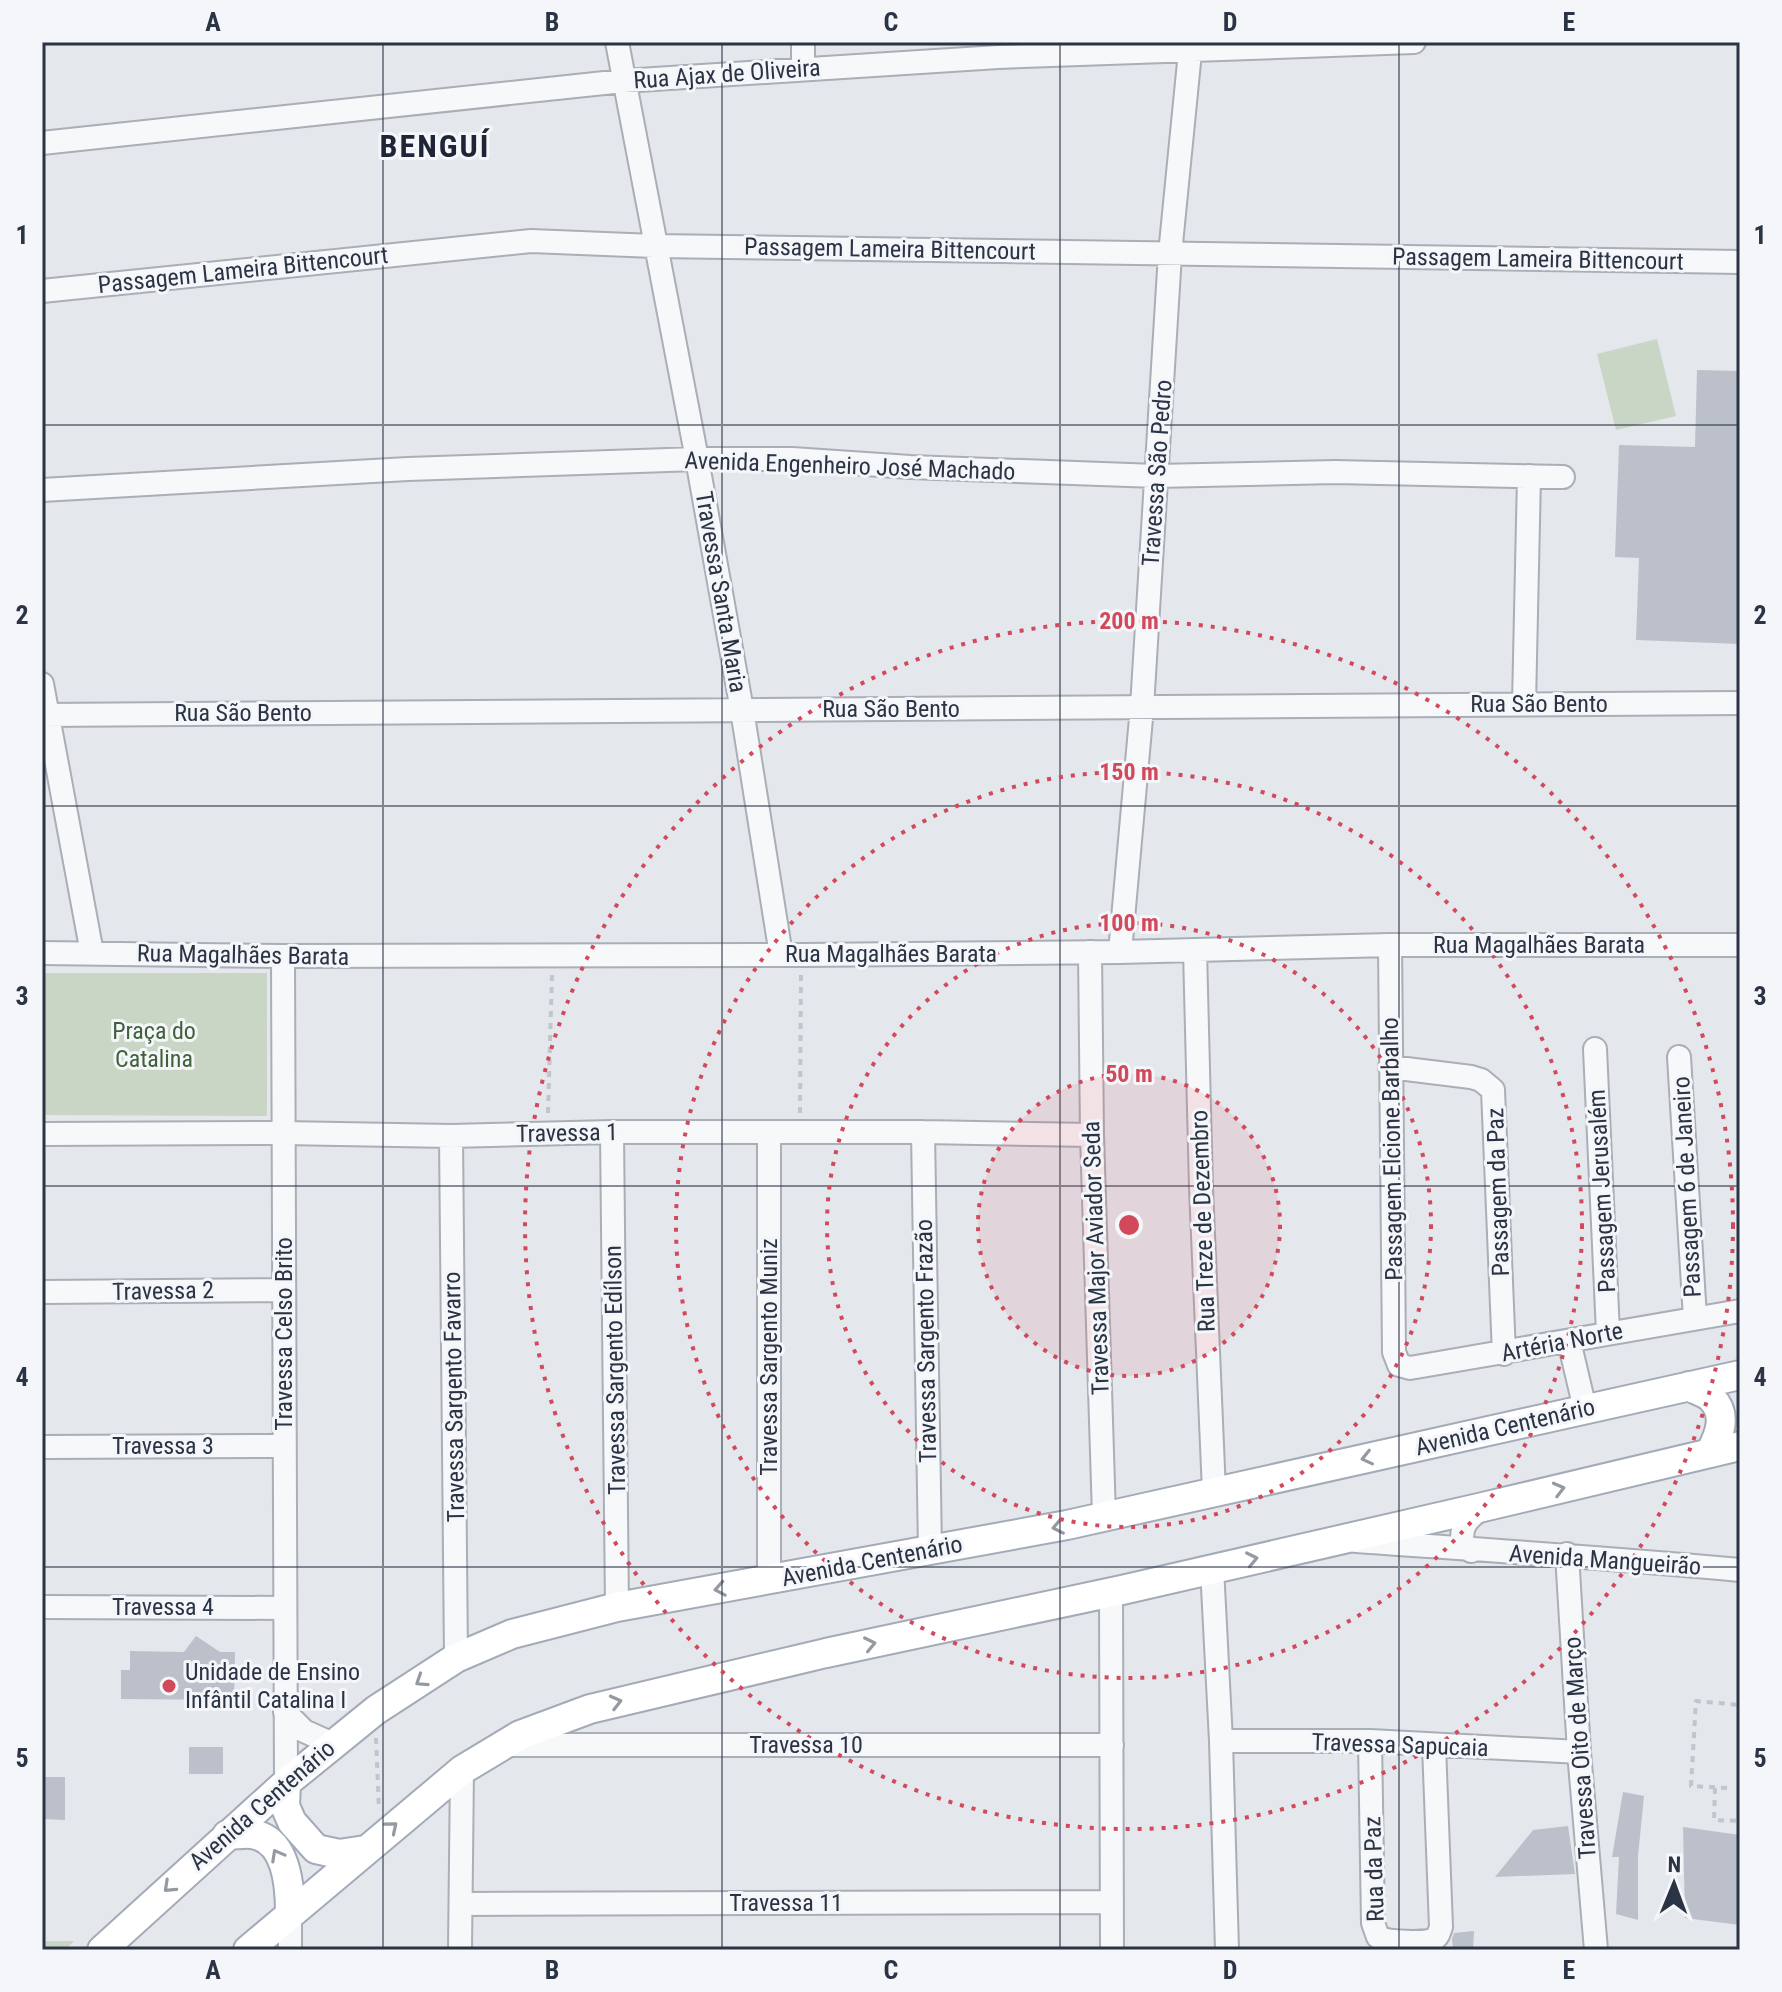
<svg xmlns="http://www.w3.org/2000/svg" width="1782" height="1992" font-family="'Roboto Condensed',sans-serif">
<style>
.green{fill:#c9d6c5}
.building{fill:#bbc0ca}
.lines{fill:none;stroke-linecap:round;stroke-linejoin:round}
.minor-casing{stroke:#a9aeb7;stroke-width:26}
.major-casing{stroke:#a3abb8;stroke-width:32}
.path{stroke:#c2c5cb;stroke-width:4;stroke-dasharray:6 6;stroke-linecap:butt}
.minor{stroke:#f7f8fa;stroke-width:22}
.major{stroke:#fff;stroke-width:28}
.oneway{stroke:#959aa2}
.grid{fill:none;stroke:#2b3445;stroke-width:2;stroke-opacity:0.55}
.ring{fill:none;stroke:#d1495b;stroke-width:4;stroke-dasharray:4 8}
.poi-dot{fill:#d1495b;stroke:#f4f6f9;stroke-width:3}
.labels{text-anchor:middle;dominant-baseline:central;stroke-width:6;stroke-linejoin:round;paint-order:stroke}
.street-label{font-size:24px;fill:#2b3445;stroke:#f4f6f9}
.park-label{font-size:24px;fill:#3f6138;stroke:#f4f6f9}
.poi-label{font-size:24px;fill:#2b3445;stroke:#f4f6f9;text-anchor:start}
.district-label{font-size:32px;font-weight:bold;letter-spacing:2px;fill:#1d2536;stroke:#f4f6f9}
.centre{fill:#d1495b;stroke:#f4f6f9;stroke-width:4}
.ring-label{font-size:24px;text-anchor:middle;font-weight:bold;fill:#d1495b;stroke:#f4f6f9;stroke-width:6;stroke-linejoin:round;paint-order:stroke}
.neatline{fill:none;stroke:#2b3445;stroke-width:3}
.grid-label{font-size:26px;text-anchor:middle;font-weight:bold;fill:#2b3445}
</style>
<rect width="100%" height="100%" fill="#e4e7ec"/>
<path class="green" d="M1657,339L1676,416L1616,430L1597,354Z
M42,973H267V1116L42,1115Z
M42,1941H74L65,1950H42Z"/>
<path class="building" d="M1697,370L1740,371V644L1636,640L1639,558L1615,557L1619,445L1695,447Z
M196,1636L220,1652H235L234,1700L121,1699V1670H130V1651L184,1652Z
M189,1747H223V1774H189Z
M42,1777H65V1820L42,1819Z
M1623,1792L1644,1796L1638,1856V1920L1616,1914L1619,1857H1612Z
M1568,1826L1575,1874L1495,1877L1533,1830Z
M1683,1827L1740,1835V1925L1685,1918Z
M1474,1931L1473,1950H1453L1452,1939L1454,1933Z"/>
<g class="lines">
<g class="minor-casing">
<path id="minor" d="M617,42L697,459L742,710L781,955
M803,69V42
M42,143L623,81L998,57L1414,42
M42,291L531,241L654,246L1740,262
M42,490L408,469L697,459H792L910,467L1156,476L1335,472L1563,477
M42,684L92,953
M1524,704L1529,476
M42,715L1740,703
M1390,945L1394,1352L1399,1365L1410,1368L1740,1311
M1195,950L1201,1188L1214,1492
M1090,952L1092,1135L1104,1516
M1120,952L1142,707L1170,254L1191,42
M42,953L283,956L801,955L1120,952L1390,945H1740
M283,956L286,1783
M1595,1049L1608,1333
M1679,1057L1695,1318
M1390,1067L1471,1077L1481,1080L1493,1090L1504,1354
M612,1132L617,1607
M923,1132L930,1550
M769,1133V1580
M42,1134L283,1133L451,1136L612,1132H923L1092,1135
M451,1136L456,1658
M42,1292L283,1290
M1569,1341L1585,1409
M42,1447L284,1446
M1356,1541C1484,1550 1612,1558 1740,1570
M1471,1551L1463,1544C1459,1525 1469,1518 1483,1507
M1567,1554L1579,1752L1596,1950
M1212,1568L1221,1741L1227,1950
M1111,1592L1112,1950
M42,1607L285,1608
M285,1712L304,1731L333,1744
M1221,1741H1370L1579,1752
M1370,1741L1373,1923L1378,1937C1387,1942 1425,1944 1434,1939C1439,1936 1439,1932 1441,1927L1434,1746
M505,1745H1112
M461,1904L1112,1902
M290,1913V1950
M460,1950L462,1770"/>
</g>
<g class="major-casing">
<path id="major" d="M1689,1386C1695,1390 1707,1393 1712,1399C1728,1415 1719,1436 1710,1453
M286,1783L285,1806L292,1822L316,1849L339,1854L365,1850
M227,1835C235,1835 244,1833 252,1834C287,1839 290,1886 290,1913
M102,1950L286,1783L376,1710L456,1658L512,1634L617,1607L1067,1525L1740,1375
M248,1950L462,1770L520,1735L590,1709L826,1653L1122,1590L1483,1507L1740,1446"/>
</g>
<path class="path" d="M548,1113L552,974
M800,1113L801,973
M376,1738L379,1810
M1715,1788L1714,1820L1740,1821
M1727,1788L1691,1786L1696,1701L1740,1705"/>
<use href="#minor" class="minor"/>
<use href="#major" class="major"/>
</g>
<defs><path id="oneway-chevron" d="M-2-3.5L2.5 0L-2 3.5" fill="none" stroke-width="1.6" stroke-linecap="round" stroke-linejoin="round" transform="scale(2)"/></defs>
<g class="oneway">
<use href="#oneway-chevron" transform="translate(1367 1458) rotate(167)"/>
<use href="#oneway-chevron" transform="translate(1559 1489) rotate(-14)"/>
<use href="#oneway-chevron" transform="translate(1058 1527) rotate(169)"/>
<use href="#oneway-chevron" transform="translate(1252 1559) rotate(-12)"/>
<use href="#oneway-chevron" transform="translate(720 1589) rotate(170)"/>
<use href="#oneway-chevron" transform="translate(870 1644) rotate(-12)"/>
<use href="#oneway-chevron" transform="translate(421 1681) rotate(147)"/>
<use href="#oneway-chevron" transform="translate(616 1702) rotate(-14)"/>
<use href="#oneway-chevron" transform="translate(392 1827) rotate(-40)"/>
<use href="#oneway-chevron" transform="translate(277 1855) rotate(-119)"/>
<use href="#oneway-chevron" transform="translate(169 1887) rotate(137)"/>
</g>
<path class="grid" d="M383,42V1950M722,42V1950M1060,42V1950M1399,42V1950M42,425H1740M42,806H1740M42,1186H1740M42,1567H1740"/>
<circle cx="1129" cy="1225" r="151" fill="#d1495b" fill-opacity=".12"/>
<g class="ring">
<circle cx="1129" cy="1225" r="151"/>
<circle cx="1129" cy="1225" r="302"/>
<circle cx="1129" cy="1225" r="453"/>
<circle cx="1129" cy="1225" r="604"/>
</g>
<circle class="poi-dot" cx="169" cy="1686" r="8"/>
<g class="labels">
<g class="street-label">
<text transform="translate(727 74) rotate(-4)">Rua Ajax de Oliveira</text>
<text transform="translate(890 249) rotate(1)">Passagem Lameira Bittencourt</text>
<text transform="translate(1538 259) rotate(1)">Passagem Lameira Bittencourt</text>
<text transform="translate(243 270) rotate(-6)">Passagem Lameira Bittencourt</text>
<text transform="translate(850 466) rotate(2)">Avenida Engenheiro José Machado</text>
<text transform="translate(1157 473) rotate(-86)">Travessa São Pedro</text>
<text transform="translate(721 592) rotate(80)">Travessa Santa Maria</text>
<text x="1539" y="704">Rua São Bento</text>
<text x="891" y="709">Rua São Bento</text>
<text x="243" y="713">Rua São Bento</text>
<text x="1539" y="945">Rua Magalhães Barata</text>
<text x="891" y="954">Rua Magalhães Barata</text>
<text transform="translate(243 955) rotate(1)">Rua Magalhães Barata</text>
<text transform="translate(567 1133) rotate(-1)">Travessa 1</text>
<text transform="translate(1392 1149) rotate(-91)">Passagem Elcione Barbalho</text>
<text transform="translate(1687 1187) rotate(-93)">Passagem 6 de Janeiro</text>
<text transform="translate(1602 1191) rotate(-93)">Passagem Jerusalém</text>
<text transform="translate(1498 1192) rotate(-92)">Passagem da Paz</text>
<text transform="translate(1203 1221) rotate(-92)">Rua Treze de Dezembro</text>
<text transform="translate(1096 1258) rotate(-92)">Travessa Major Aviador Seda</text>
<text transform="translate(163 1291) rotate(-1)">Travessa 2</text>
<text transform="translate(284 1334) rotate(-90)">Travessa Celso Brito</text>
<text transform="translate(926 1341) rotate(-91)">Travessa Sargento Frazão</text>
<text transform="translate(1562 1342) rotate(-11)">Artéria Norte</text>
<text transform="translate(769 1357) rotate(-90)">Travessa Sargento Muniz</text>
<text transform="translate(615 1370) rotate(-91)">Travessa Sargento Edílson</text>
<text transform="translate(454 1397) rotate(-91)">Travessa Sargento Favarro</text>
<text transform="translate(1505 1427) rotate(-13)">Avenida Centenário</text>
<text x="163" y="1446">Travessa 3</text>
<text transform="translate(1605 1560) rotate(4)">Avenida Mangueirão</text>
<text transform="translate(872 1561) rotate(-11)">Avenida Centenário</text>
<text x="163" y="1607">Travessa 4</text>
<text x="806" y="1745">Travessa 10</text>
<text transform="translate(1400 1745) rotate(2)">Travessa Sapucaia</text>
<text transform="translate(1580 1748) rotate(-94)">Travessa Oito de Março</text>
<text transform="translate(262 1805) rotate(-41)">Avenida Centenário</text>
<text transform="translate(1374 1869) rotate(-92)">Rua da Paz</text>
<text x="786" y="1903">Travessa 11</text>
</g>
<g class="park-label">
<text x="154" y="1031">Praça do<tspan x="154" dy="28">Catalina</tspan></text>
</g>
<g class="poi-label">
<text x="185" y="1672">Unidade de Ensino<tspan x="185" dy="28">Infântil Catalina I</tspan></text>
</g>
<g class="district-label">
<text x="435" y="146">BENGUÍ</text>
</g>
</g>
<circle cx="1129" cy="1225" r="12" class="centre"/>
<g class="ring-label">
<text x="1129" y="629">200 m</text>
<text x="1129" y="780">150 m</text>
<text x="1129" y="931">100 m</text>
<text x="1129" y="1082">50 m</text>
</g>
<rect width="1782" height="1992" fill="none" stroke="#f4f6f9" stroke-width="88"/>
<g transform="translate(1674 1884) rotate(1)" stroke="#f4f6f9" stroke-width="6" paint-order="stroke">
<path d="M0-6L14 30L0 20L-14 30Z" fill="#2b3445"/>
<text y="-12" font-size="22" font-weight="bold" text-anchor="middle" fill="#2b3445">N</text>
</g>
<rect x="44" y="44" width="1694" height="1904" class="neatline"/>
<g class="grid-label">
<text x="213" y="31">A</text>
<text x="552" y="31">B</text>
<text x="891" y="31">C</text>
<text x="1230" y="31">D</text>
<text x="1569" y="31">E</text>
<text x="22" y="244">1</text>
<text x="1760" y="244">1</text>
<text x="22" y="624">2</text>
<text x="1760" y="624">2</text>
<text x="22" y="1005">3</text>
<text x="1760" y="1005">3</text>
<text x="22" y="1386">4</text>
<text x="1760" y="1386">4</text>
<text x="22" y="1767">5</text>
<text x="1760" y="1767">5</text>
<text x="213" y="1979">A</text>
<text x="552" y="1979">B</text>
<text x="891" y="1979">C</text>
<text x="1230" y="1979">D</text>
<text x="1569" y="1979">E</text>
</g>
</svg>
